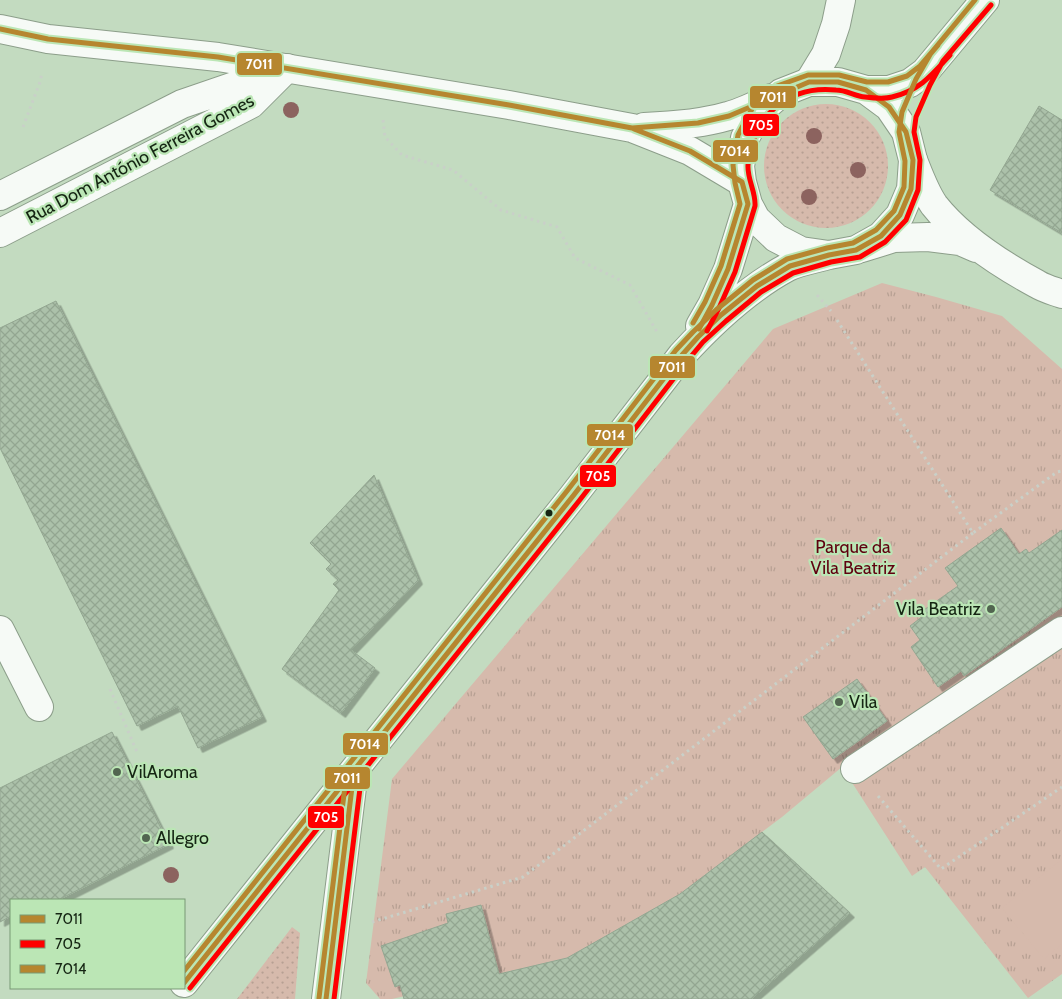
<svg xmlns="http://www.w3.org/2000/svg" width="1062" height="999" font-family="Cabin,sans-serif">
<style>
.grass{fill:url(#grass-dots)}
.park{fill:url(#park-tufts)}
.pitch{fill:#d6baac}
.building{fill:url(#building-cross-hatch);stroke:#93a691;filter:url(#shadow)}
.lines{fill:none;stroke-linecap:round;stroke-linejoin:round}
.minor-casing{stroke:#8c9e8a;stroke-width:30}
.major-casing{stroke:#8c9e8a;stroke-width:30}
.path{stroke:#c9d0c8;stroke-width:3;stroke-dasharray:2.5 4;stroke-linecap:butt}
.minor{stroke:#f6faf6;stroke-width:28}
.major{stroke:#f6faf6;stroke-width:28}
.bus-1-casing{stroke:#bbe6b5;stroke-width:9}
.bus-2-casing{stroke:#bbe6b5;stroke-width:9}
.bus-3-casing{stroke:#bbe6b5;stroke-width:9}
.bus-1{stroke:#b6862f;stroke-width:5}
.bus-2{stroke:#f00;stroke-width:5}
.bus-3{stroke:#b6862f;stroke-width:5}
.tree{fill:#8c635f}
.bus-dot{fill:#152513;stroke:#bbe6b5;stroke-width:2}
.poi-dot{fill:#526550;stroke:#bbe6b5;stroke-width:2}
.labels{text-anchor:middle;dominant-baseline:central;stroke-width:4.5;stroke-linejoin:round;paint-order:stroke}
.street-label{font-size:18px;fill:#152513;stroke:#bbe6b5}
.park-label{font-size:18px;fill:#5f000f;stroke:#bbe6b5}
.poi-label{font-size:18px;fill:#152513;stroke:#bbe6b5;text-anchor:start}
.line-badge{stroke:#bbe6b5;stroke-width:2}
.badge-label{font-size:14px;text-anchor:middle;font-weight:bold;fill:#fff}
</style>
<defs>
<pattern id="grass-dots" width="8" height="8" patternUnits="userSpaceOnUse" patternTransform="scale(1.25)"><rect width="8" height="8" fill="#d6baac"/><path d="M2 2h.1M6 6h.1" fill="none" stroke="#b7a093" stroke-width="1.8" stroke-linecap="round"/></pattern>
<pattern id="park-tufts" width="24" height="20" patternUnits="userSpaceOnUse" patternTransform="scale(1.25)"><rect width="24" height="20" fill="#d6baac"/><path d="M3 7l-1-3M5 7V3M7 7l1-3M15 17l-1-3M17 17v-4M19 17l1-3" fill="none" stroke="#b7a093"/></pattern>
<pattern id="building-cross-hatch" width="8" height="8" patternUnits="userSpaceOnUse" patternTransform="scale(1.25)"><rect width="8" height="8" fill="#acc1aa"/><path d="M0 0l8 8M0 8l8-8" fill="none" stroke="#93a691"/></pattern>
<filter id="shadow"><feDropShadow dx="4.5" dy="4.5" stdDeviation="0" flood-color="#0004"/></filter>
</defs>
<rect width="100%" height="100%" fill="#c3dbc0"/>
<path class="grass" d="M764 166a62 62 0 1 1 124 0a62 62 0 1 1-124 0Z
M292,927L300,933L295,999H237Z"/>
<path class="park" d="M882,283L936,297L1002,316L1062,369V974L1028,998L925,867L912,876L842,767L782,817L680,894L567,958L392,999H380L366,983L392,779L773,329Z"/>
<path class="pitch" d="M1062,859V944L1044,959L1002,908Z"/>
<path class="building" d="M1039,106L1062,120V233L990,190Z
M56,301L262,717L198,748L178,706L137,726L0,448V328Z
M374,475L418,580L351,650L375,668L341,713L282,669L339,590L333,584L338,580L326,569L331,564L310,543Z
M1001,528L1019,554L1026,549L1029,553L1062,530V607L964,676L961,671L938,687L911,647L920,640L910,626L923,616L921,612L958,586L945,568Z
M857,679L887,721L833,759L803,717Z
M112,732L169,844L58,900H11V916L0,922V788Z
M762,832L850,913L751,999H404L400,985L395,987L381,946L448,923L446,914L481,905L499,974L567,958L680,894Z"/>
<g class="lines">
<g class="minor-casing">
<path id="minor" d="M809,82L826,54L836,24L841,0
M913,160C919,175 925,192 934,205C959,237 1002,265 1037,284C1045,289 1054,291 1062,294
M0,196L182,104L281,70
M0,233L251,104L287,68
M862,248L894,238L928,237L960,241L976,248
M0,630L39,707
M855,769L1062,631"/>
</g>
<g class="major-casing">
<path id="major" d="M0,29L48,39L218,57L509,105L632,128L690,151L742,182
M866,90L889,107L906,132L913,160L911,189L900,215L881,236L856,250L829,255L801,251L776,238L756,219L748,204L742,182L740,166L745,138L759,112L781,93L809,82H838L866,90H889L910,83L925,72L985,0
M644,127C672,126 701,124 728,116C743,112 757,105 771,98
M700,326L712,305L728,269L748,204
M184,983L573,496L682,355C713,321 747,289 788,267C800,261 816,259 829,255
M326,999L354,771"/>
</g>
<path class="path" d="M383,120L385,137L402,155L453,170L501,210L557,227L575,258L630,285L657,332
M23,127L40,82L42,73
M817,295L831,311
M837,320L973,533L1057,472L1062,471
M110,689L137,752
M878,796L941,869L1062,787
M372,922L523,877L973,533"/>
<use href="#minor" class="minor"/>
<use href="#major" class="major"/>
<g class="bus-1-casing">
<path id="bus-1" d="M0,29L48,39L218,57L509,105L632,128L698,123L729,116L809,82H838L866,90L889,107L906,132L913,160L911,189L900,215L881,236L856,250L829,255L790,266L757,286L721,315L698,337L682,355L573,496L184,983
M634,129L690,151L742,182L748,204L728,269L712,305L699,329
M326,999L354,771L356,768"/>
</g>
<g class="bus-2-casing">
<path id="bus-2" d="M707,331L719,308L735,272L755,206C756,192 747,179 748,165C752,117 787,85 836,90C846,90 855,96 865,97C873,98 885,99 892,97C920,90 931,76 950,55
M190,988L579,501L688,360L703,342L726,321L761,292L793,273L831,262L860,257L885,242L906,220L918,190L920,160L914,132L916,117L930,85L943,61L991,5
M334,999L362,772"/>
</g>
<g class="bus-3-casing">
<path id="bus-3" d="M693,323L705,302L721,266L740,204L735,183L733,165L738,135L753,107L777,86L808,75H839L867,82H888L907,76L920,66L938,45
M184,971L567,491L676,350L693,332L716,310L753,280L787,259L827,248L853,243L876,230L894,211L904,187L905,161L899,132L902,112L916,79L931,53L975,0
M319,998L347,770L348,766"/>
</g>
<use href="#bus-1" class="bus-1"/>
<use href="#bus-2" class="bus-2"/>
<use href="#bus-3" class="bus-3"/>
</g>
<g class="tree">
<circle cx="291" cy="110" r="8"/>
<circle cx="814" cy="136" r="8"/>
<circle cx="858" cy="170" r="8"/>
<circle cx="809" cy="197" r="8"/>
<circle cx="171" cy="875" r="8"/>
</g>
<circle class="bus-dot" cx="549" cy="513" r="4.5"/>
<g class="poi-dot">
<circle cx="991" cy="609" r="5"/>
<circle cx="839" cy="702" r="5"/>
<circle cx="117" cy="772" r="5"/>
<circle cx="146" cy="838" r="5"/>
</g>
<g class="labels">
<g class="street-label">
<text transform="translate(140 159) rotate(-28)">Rua Dom António Ferreira Gomes</text>
</g>
<g class="park-label">
<text x="853" y="547">Parque da<tspan x="853" dy="21">Vila Beatriz</tspan></text>
</g>
<g class="poi-label">
<text x="981" y="609" text-anchor="end">Vila Beatriz</text>
<text x="849" y="702">Vila</text>
<text x="127" y="772">VilAroma</text>
<text x="156" y="838">Allegro</text>
</g>
</g>
<g class="line-badge">
<rect x="236" y="52" width="47" height="24" rx="5" fill="#b6862f"/>
<rect x="749" y="85" width="48" height="24" rx="5" fill="#b6862f"/>
<rect x="742" y="113" width="38" height="24" rx="5" fill="#f00"/>
<rect x="712" y="139" width="47" height="24" rx="5" fill="#b6862f"/>
<rect x="649" y="355" width="47" height="24" rx="5" fill="#b6862f"/>
<rect x="586" y="423" width="48" height="24" rx="5" fill="#b6862f"/>
<rect x="579" y="464" width="38" height="24" rx="5" fill="#f00"/>
<rect x="342" y="732" width="47" height="24" rx="5" fill="#b6862f"/>
<rect x="324" y="766" width="47" height="24" rx="5" fill="#b6862f"/>
<rect x="307" y="805" width="38" height="24" rx="5" fill="#f00"/>
</g>
<g class="badge-label">
<text x="259" y="69">7011</text>
<text x="773" y="102">7011</text>
<text x="761" y="130">705</text>
<text x="735" y="156">7014</text>
<text x="672" y="372">7011</text>
<text x="610" y="440">7014</text>
<text x="598" y="481">705</text>
<text x="365" y="749">7014</text>
<text x="347" y="783">7011</text>
<text x="326" y="822">705</text>
</g>
<rect x="10" y="899" width="175" height="90" fill="#bbe6b5" stroke="#799974"/>
<rect x="20" y="915" width="25" height="8" fill="#b6862f" stroke="#799974"/>
<text x="55" y="924" font-size="15" fill="#152513">7011</text>
<rect x="20" y="940" width="25" height="8" fill="#ff0000" stroke="#799974"/>
<text x="55" y="949" font-size="15" fill="#152513">705</text>
<rect x="20" y="965" width="25" height="8" fill="#b6862f" stroke="#799974"/>
<text x="55" y="974" font-size="15" fill="#152513">7014</text>
</svg>
